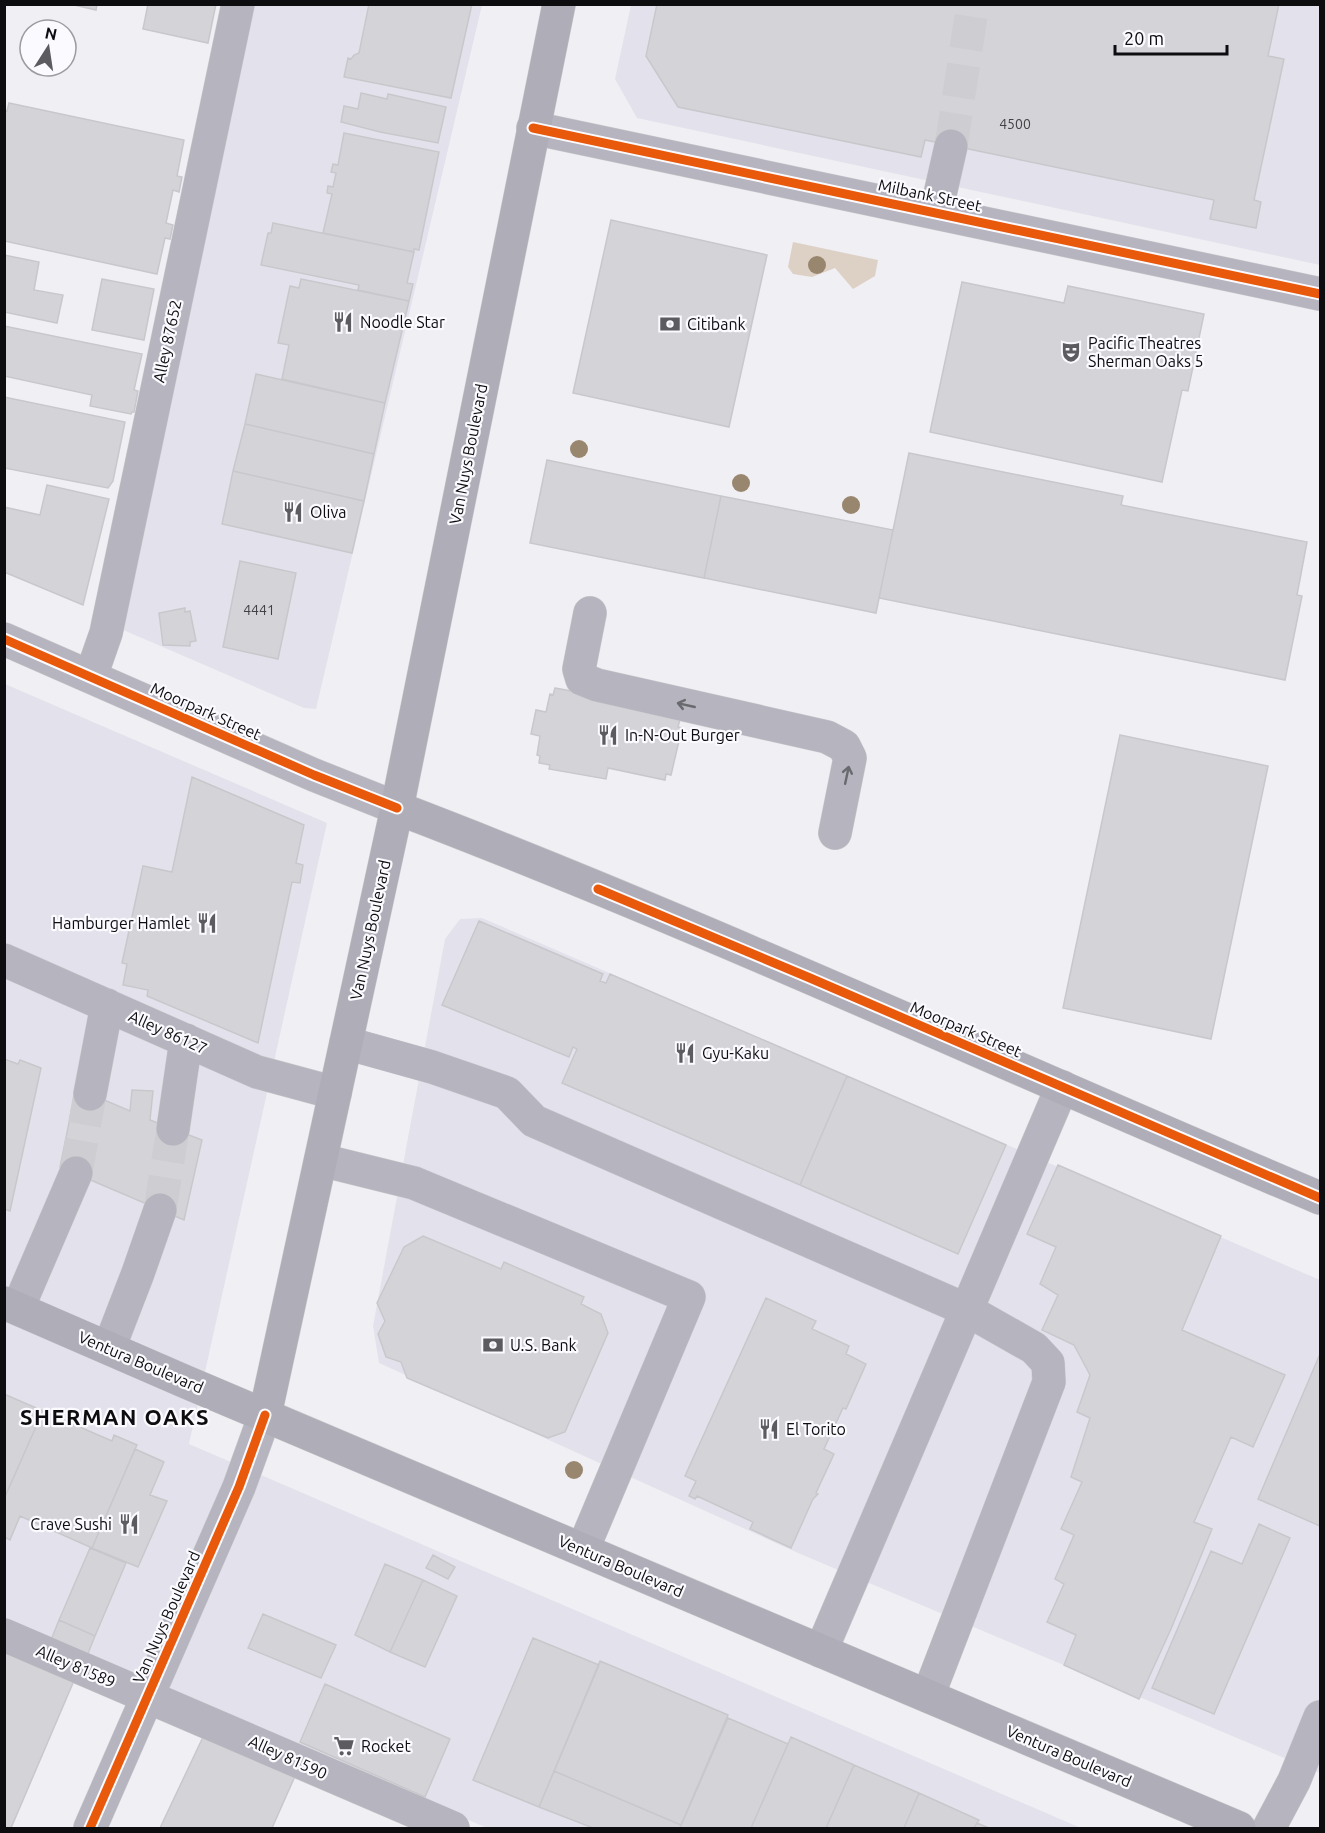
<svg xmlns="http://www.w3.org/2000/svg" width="1325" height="1833" font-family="Ubuntu,sans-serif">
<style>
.built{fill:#e3e2ec}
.grass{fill:#ddd1c6}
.building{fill:#d4d4d8;stroke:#c8c8cc;stroke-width:1.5}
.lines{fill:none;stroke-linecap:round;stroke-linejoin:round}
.minor-tunnel{stroke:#cdcdd2;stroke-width:33;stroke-dasharray:33 16;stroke-linecap:butt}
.minor-casing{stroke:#cccccf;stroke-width:34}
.major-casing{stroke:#cccccf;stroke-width:34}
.minor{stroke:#b5b4bf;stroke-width:33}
.major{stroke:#aeadb8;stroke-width:33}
.cycleway-casing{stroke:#fbfbff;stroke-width:13}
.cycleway{stroke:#e8590c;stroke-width:9}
.tree{fill:#99866f}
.oneway{stroke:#696970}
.labels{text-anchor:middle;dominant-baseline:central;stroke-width:4.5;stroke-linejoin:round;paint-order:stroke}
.number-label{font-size:14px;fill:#424245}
.street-label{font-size:16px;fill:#0d0d10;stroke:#fbfbff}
.poi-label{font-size:16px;fill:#0d0d10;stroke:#fbfbff;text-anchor:start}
.district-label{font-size:22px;font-weight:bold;letter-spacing:1.5px;fill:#0d0d10;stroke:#fbfbff}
</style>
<rect width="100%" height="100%" fill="#efeff4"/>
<path class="built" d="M249,5H482L316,709L304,708L121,629Z
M631,5H1320V265L637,118L615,79Z
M5,684L327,823L189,1444L1081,1828H487L5,1620Z
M482,918L1320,1280V1773L798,1553L379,1363L373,1326L445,939L460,919Z"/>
<path class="grass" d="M793,242L878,260L875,276L853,289L835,268L812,277L793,274L788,267Z"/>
<path class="building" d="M70,4H97L96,10Z
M148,4H216L208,43L143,29Z
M369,4H472L451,98L344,77L348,58L351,59L354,55L359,53Z
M657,4H1279L1268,56L1284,59L1254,200L1261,202L1256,228L1210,219L1214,200L925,140L921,157L678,107L646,56Z
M361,93L387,99L388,94L446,107L438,143L380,132L341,122L344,106L358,109Z
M9,103L184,140L177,176L182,177L179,192L173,190L166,223L173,225L170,239L165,238L157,274L4,241V110L7,111Z
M344,133L439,152L419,250L414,249V252L323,233L332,194L327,193L328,186L333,187L336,173L331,172L333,164L338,165Z
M611,220L767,255L729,427L573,393Z
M273,223L414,252L407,283L413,284L409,301L358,290L359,285L261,265L268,233H271Z
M4,255L39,262L34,290L63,295L57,323L4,312Z
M102,279L154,289L144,340L92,330Z
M301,279L409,301L385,403L282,379L289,345L278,343L290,286L299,288Z
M962,282L1064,303L1068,286L1204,314L1188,391L1182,390L1162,482L930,432Z
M4,326L142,354L134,390L138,391L134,412H132L131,414L90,406L92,395L4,376Z
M256,374L385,403L374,454L245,424Z
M4,397L125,422L113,481L108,488L4,468Z
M245,424L374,454L364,501L233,471Z
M909,453L1123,496L1121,505L1307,542L1297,595L1302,596L1285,680L879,598Z
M547,460L721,496L704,578L530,543Z
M233,471L364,501L352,553L222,524Z
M47,485L109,499L83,605L4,572V507L40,515Z
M721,496L893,530L876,613L704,578Z
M240,561L296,573L278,659L223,647Z
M185,608V612L190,611L196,641L190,642V646L163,645L159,613Z
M555,688L682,711L678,727L682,728L671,775L666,774L665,780L608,768L606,779L549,769L550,765L539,763L540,756L537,755L540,736L531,734L536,710L546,712L550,694L553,695Z
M1120,735L1268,766L1211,1039L1063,1008Z
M192,777L304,825L296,863L303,865L300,883L292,882L258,1043L147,996L148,990L123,985L127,964L122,963L143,866L172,872Z
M479,921L603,974L600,981L606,983L610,974L847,1076L800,1185L562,1083L577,1049L573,1047L569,1057L442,1005Z
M4,1059L18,1064L20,1060L41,1068L10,1211L4,1209Z
M847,1076L1006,1145L958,1254L800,1185Z
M76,1088L130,1111L132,1090L153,1091L150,1120L202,1140L184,1220L60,1167Z
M1058,1165L1221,1236L1182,1330L1285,1375L1253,1447L1231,1437L1194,1522L1212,1529L1171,1629L1139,1699L1064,1665L1076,1635L1047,1622L1064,1584L1055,1579L1074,1535L1061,1529L1082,1482L1071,1477L1090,1418L1077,1412L1090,1375L1074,1345L1042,1330L1058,1295L1040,1284L1056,1247L1027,1234Z
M423,1236L501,1269L504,1262L584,1297L581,1304L601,1314L608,1333L565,1432L548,1438L407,1378L401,1362L386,1357L378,1334L385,1321L377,1303L404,1247Z
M766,1298L816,1321L812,1329L849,1346L846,1354L866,1364L846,1409L843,1408L824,1449L834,1454L816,1493L818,1494L813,1499L791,1548L750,1529L753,1522L697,1496L695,1499L689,1496L696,1481L685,1476Z
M1320,1354V1526L1258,1499Z
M4,1394L43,1411L4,1499Z
M43,1411L112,1441L114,1435L137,1445L92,1548L20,1516L10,1540L4,1537V1499Z
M135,1449L164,1462L150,1495L167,1501L138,1567L92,1548Z
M1259,1524L1290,1538L1214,1714L1152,1688L1211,1551L1242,1564Z
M90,1548L126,1563L95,1636L59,1620Z
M433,1555L455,1567L448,1579L426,1568Z
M385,1564L423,1580L390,1652L355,1635Z
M423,1580L457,1596L425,1667L390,1652Z
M263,1614L336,1645L321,1678L248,1648Z
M59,1620L95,1636L87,1656L51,1640Z
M533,1638L599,1665L539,1807L473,1780Z
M4,1647L76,1676L11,1828H4Z
M600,1661L728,1715L681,1825L554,1771Z
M325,1684L450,1739L425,1797L300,1742Z
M728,1718L788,1744L751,1828H680Z
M204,1735L296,1774L272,1828H160Z
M791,1737L854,1765L826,1828H751Z
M854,1765L919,1793L904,1828H826Z
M554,1771L681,1825L680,1828H593L539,1807Z
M919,1793L979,1820L974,1828H904Z
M977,1823L989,1828H974Z"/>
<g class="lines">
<path class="minor-tunnel" d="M951,146L973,4
M76,1173L90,1094
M160,1210L173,1129"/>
<g class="minor-casing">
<path id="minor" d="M533,128L1320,294
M936,212L951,146
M590,613L579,669L582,679L597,685L827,737L844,746L850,758L835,833
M4,639L314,775L397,808
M91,676L106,633L238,4
M4,960L257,1072L335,1093
M346,1043L432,1067L507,1093L534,1121L967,1310L1034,1348L1048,1363L1049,1382L928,1696
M90,1094L107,1005
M173,1129L186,1040
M321,1160L414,1183L689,1297L583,1549
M18,1308L76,1173
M109,1348L138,1273L160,1210
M4,1635L453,1828
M821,1651L1062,1087
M90,1828L239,1487L265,1415
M1269,1828L1294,1781L1320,1717"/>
</g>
<g class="major-casing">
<path id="major" d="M397,808C709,927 1012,1069 1320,1198
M4,1303L186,1382L1239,1828
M265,1415L397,808L559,4"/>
</g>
<use href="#minor" class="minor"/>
<use href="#major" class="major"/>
<g class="cycleway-casing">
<path id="cycleway" d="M533,128L1320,294
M4,639L314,775L397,808
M598,889L810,978L1320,1198
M90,1828L239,1487L265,1415"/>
</g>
<use href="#cycleway" class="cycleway"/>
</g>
<g class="tree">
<circle cx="817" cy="265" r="9"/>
<circle cx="579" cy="449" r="9"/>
<circle cx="741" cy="483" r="9"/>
<circle cx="851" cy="505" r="9"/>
<circle cx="574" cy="1470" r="9"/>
</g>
<defs><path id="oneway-shaft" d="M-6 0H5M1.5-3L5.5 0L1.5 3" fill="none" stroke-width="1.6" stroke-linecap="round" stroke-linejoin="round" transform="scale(1.5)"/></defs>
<g class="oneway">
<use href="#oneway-shaft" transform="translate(686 705) rotate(-167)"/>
<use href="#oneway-shaft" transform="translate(847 775) rotate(-78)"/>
</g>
<defs>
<g id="restaurant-bare" transform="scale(1.62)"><path d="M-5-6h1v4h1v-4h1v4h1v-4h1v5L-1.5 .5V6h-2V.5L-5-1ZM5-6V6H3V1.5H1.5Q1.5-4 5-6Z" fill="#5c5c60" stroke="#fbfbff" stroke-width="2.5" paint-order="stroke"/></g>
<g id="bank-bare" transform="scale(1.62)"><path d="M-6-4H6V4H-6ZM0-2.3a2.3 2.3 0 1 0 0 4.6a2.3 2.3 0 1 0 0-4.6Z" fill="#5c5c60" stroke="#fbfbff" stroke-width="2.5" paint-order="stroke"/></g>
<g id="theatre-bare" transform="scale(1.62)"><path d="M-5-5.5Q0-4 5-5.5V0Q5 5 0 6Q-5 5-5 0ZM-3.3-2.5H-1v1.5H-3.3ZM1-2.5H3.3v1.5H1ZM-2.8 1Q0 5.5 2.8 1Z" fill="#5c5c60" stroke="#fbfbff" stroke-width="2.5" paint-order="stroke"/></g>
<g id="supermarket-bare" transform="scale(1.62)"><path d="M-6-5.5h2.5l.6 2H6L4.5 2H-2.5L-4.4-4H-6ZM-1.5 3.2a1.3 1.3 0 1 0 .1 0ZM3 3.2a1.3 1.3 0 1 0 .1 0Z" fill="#5c5c60" stroke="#fbfbff" stroke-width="2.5" paint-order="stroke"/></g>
</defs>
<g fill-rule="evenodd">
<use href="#restaurant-bare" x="343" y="322"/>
<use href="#bank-bare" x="670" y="324"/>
<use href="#theatre-bare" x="1071" y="352"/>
<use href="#restaurant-bare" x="293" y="512"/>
<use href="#restaurant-bare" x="608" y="735"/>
<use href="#restaurant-bare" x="207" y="923"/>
<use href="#restaurant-bare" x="685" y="1053"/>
<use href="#bank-bare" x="493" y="1345"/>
<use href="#restaurant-bare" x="769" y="1429"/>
<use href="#restaurant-bare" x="129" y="1524"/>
<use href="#supermarket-bare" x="344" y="1746"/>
</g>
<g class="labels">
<g class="number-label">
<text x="1015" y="124">4500</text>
<text x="259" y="610">4441</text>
</g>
<g class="street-label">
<text transform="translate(930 195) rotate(12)">Milbank Street</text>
<text transform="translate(167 341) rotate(-78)">Alley 87652</text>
<text transform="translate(468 454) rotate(-79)">Van Nuys Boulevard</text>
<text transform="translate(206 711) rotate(24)">Moorpark Street</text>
<text transform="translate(370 930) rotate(-78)">Van Nuys Boulevard</text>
<text transform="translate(966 1029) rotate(23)">Moorpark Street</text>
<text transform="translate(168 1032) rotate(24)">Alley 86127</text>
<text transform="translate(141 1362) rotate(23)">Ventura Boulevard</text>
<text transform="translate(621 1566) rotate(23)">Ventura Boulevard</text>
<text transform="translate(166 1617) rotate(-66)">Van Nuys Boulevard</text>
<text transform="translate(76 1666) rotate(23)">Alley 81589</text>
<text transform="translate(1069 1756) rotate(23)">Ventura Boulevard</text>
<text transform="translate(288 1757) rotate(24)">Alley 81590</text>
</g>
<g class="poi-label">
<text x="360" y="322">Noodle Star</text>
<text x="687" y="324">Citibank</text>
<text x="1088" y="343">Pacific Theatres<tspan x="1088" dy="18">Sherman Oaks 5</tspan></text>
<text x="310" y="512">Oliva</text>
<text x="625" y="735">In-N-Out Burger</text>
<text x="190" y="923" text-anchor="end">Hamburger Hamlet</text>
<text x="702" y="1053">Gyu-Kaku</text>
<text x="510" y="1345">U.S. Bank</text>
<text x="786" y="1429">El Torito</text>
<text x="112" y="1524" text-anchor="end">Crave Sushi</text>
<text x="361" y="1746">Rocket</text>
</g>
<g class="district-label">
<text x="115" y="1416">SHERMAN OAKS</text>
</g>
</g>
<rect width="1325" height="1833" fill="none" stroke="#0d0d10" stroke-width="12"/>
<g transform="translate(48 48) rotate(12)"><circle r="28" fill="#fbfbff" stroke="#9c9c9f" stroke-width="1.5"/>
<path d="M0-4.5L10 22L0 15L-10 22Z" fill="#5c5c60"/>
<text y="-9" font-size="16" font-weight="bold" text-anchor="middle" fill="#0d0d10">N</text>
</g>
<path d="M1115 45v9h112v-9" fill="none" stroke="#0d0d10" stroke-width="3"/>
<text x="1124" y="45" font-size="18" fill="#0d0d10" stroke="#fbfbff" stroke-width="4.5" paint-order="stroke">20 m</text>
</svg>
